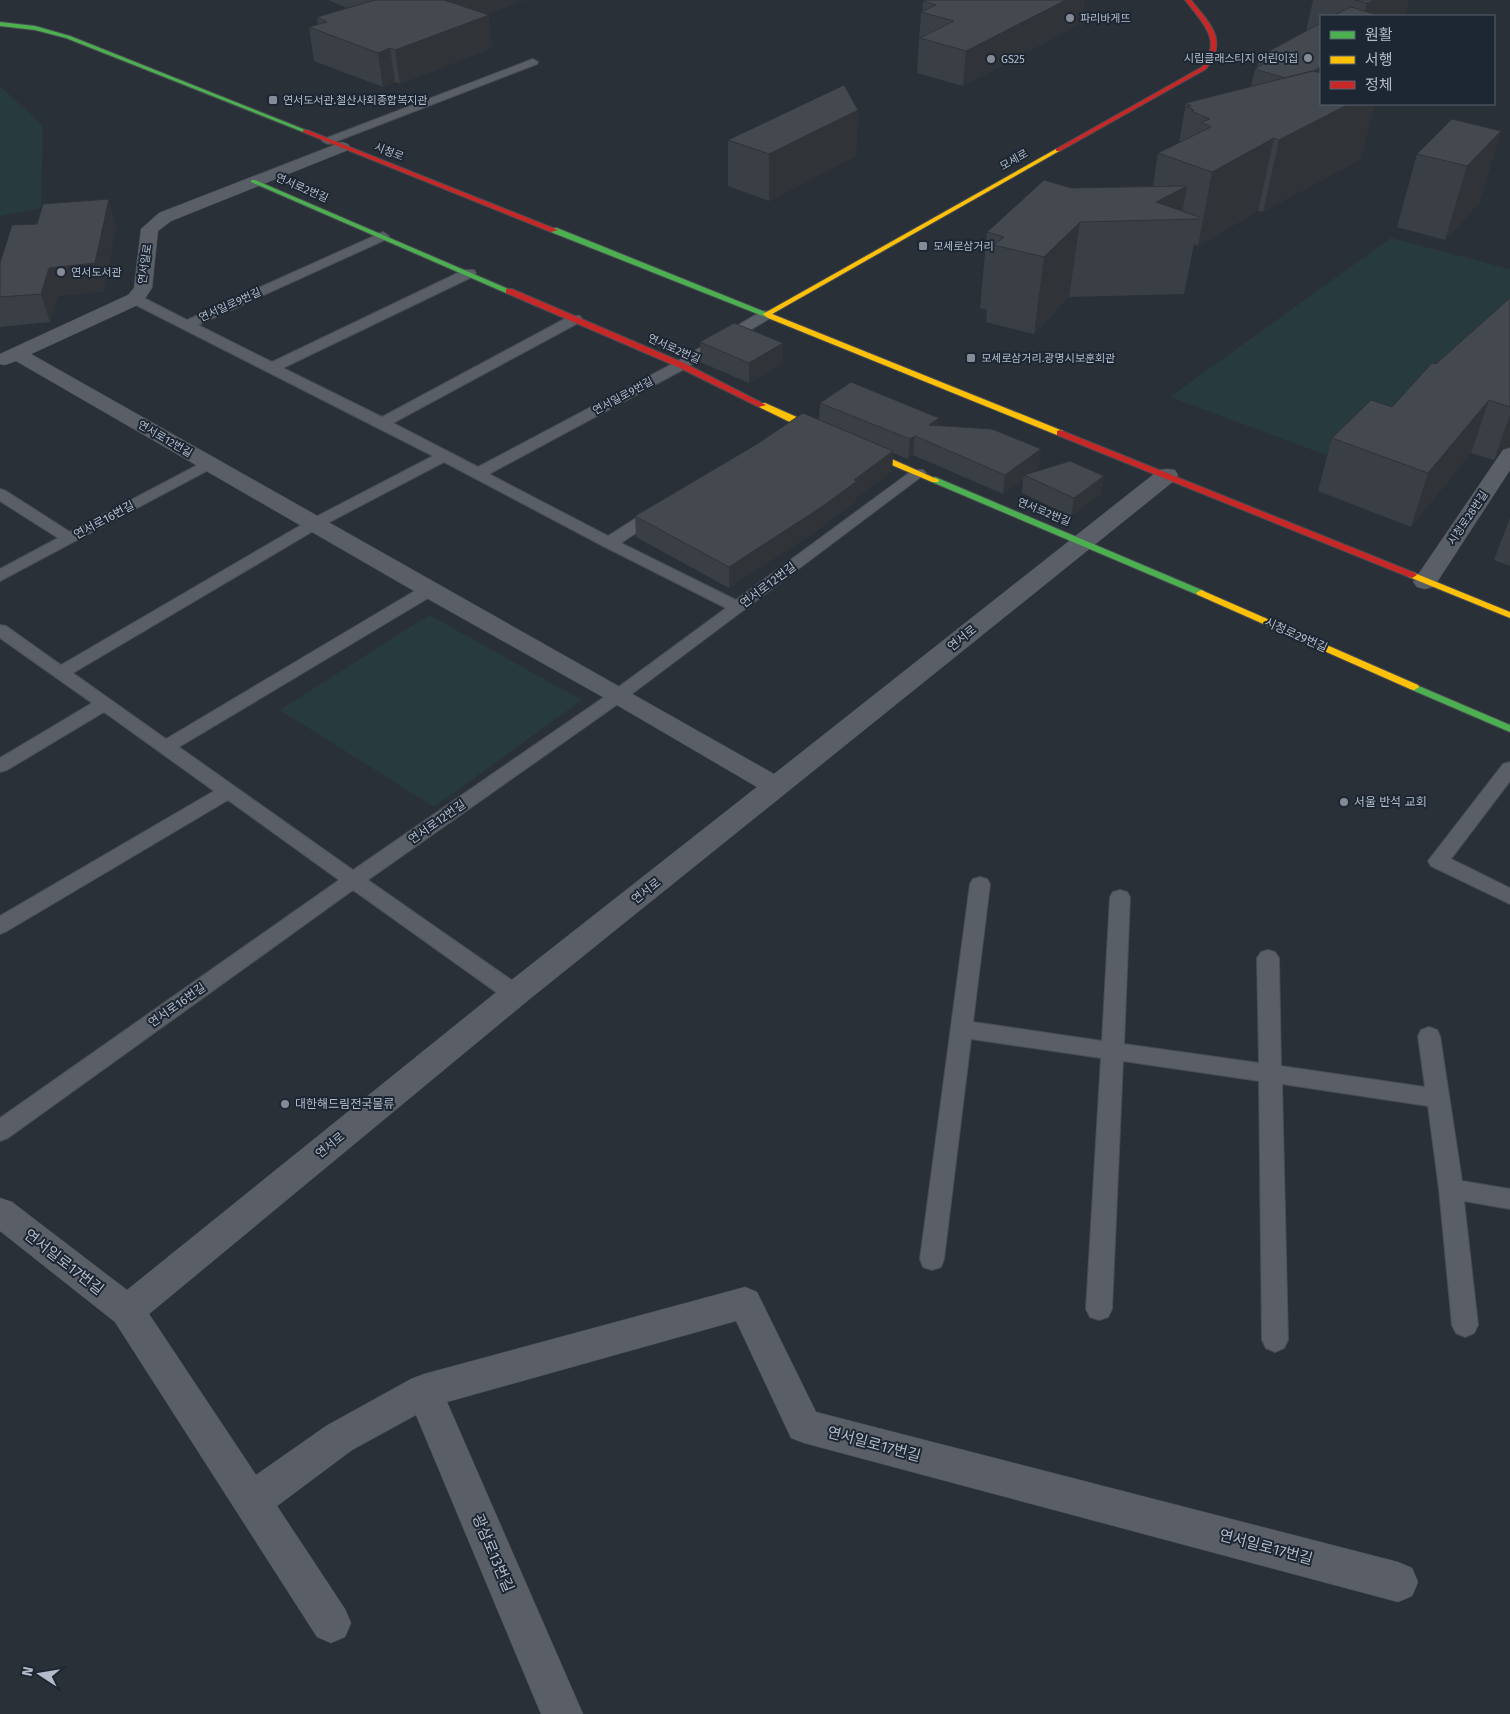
<svg xmlns="http://www.w3.org/2000/svg" width="1510" height="1714" font-family="'Fira Sans','Noto Sans KR',sans-serif">
<style>
.green{fill:#273a3e}
.lines{fill:none;stroke-linecap:round;stroke-linejoin:round}
.lane-casing{stroke:#484c53;stroke-width:2}
.street-casing{stroke:#484c53;stroke-width:1}
.fast-casing{stroke:#484c53;stroke-width:2}
.slow-casing{stroke:#484c53;stroke-width:2}
.jam-casing{stroke:#484c53;stroke-width:2}
.lane{fill:#5a5e66;fill-rule:evenodd}
.street{fill:#5a5e66;fill-rule:evenodd}
.fast{fill:#4caf50;fill-rule:evenodd}
.slow{fill:#ffc107;fill-rule:evenodd}
.jam{fill:#c62828;fill-rule:evenodd}
.wall{fill:#3a3f45}
.shaded-wall{fill:#303338}
.building{fill:#444950;stroke:#303338}
.poi-dot{fill:#848b96;stroke:#1d2633;stroke-width:2}
.labels{text-anchor:middle;dominant-baseline:central;stroke-width:4;stroke-linejoin:round;paint-order:stroke}
.far-poi-label{font-size:11px;fill:#b4bcc9;stroke:#1d2633;text-anchor:start}
.far-street-label{font-size:11px;fill:#b4bcc9;stroke:#1d2633}
.street-label{font-size:12px;fill:#b4bcc9;stroke:#1d2633}
.poi-label{font-size:12px;fill:#b4bcc9;stroke:#1d2633;text-anchor:start}
.near-street-label{font-size:15px;fill:#b4bcc9;stroke:#1d2633}
</style>
<rect width="100%" height="100%" fill="#2a3038"/>
<path class="green" d="M0,86L43,126L41,208L0,216Z
M1391,238L1510,269V314L1337,459L1170,397Z
M429,615L582,700L434,807L280,710Z"/>
<g class="lines">
<g class="lane-casing">
<path id="lane" d="M533,59L538,62L537,64L332,143L328,144L322,141L324,139Z
M383,232L389,236L387,239L198,325L272,362L464,270H474L476,273L474,276L283,368L382,417L570,316H580L582,319L580,322L393,423L478,467L676,362L762,311H772L774,314L772,317L686,368L489,474L608,536L652,508H664L666,511L664,514L621,543L736,600L913,470H923L926,473L625,699L368,880L523,988L526,994L523,1000L515,1002L507,1000L353,890L8,1138L0,1141V1118L339,880L228,800L7,931L0,934V916L214,791L104,712L7,770L0,772V758L92,703L0,638V625L6,626L61,665L308,521L433,456L130,302L128,299L135,295L140,296L187,320ZM444,462L603,546L726,608L613,691L353,870L179,747L435,594L437,590L435,586H423L166,739L73,673L320,527Z
M209,459L214,461L217,464L214,467L0,581V569L58,538L0,501V489L6,491L70,532Z
M1510,762V781L1451,859L1510,888V904L1431,866L1428,861L1503,764Z
M980,877L987,879L990,884L973,1022L1102,1041L1110,897L1113,892L1120,890L1127,892L1130,897L1124,1044L1259,1063L1257,958L1261,952L1268,950L1275,952L1279,958L1281,1066L1425,1087L1418,1036L1421,1030L1429,1027L1437,1030L1440,1036L1462,1181L1510,1189V1209L1464,1201L1478,1325L1474,1333L1465,1337L1456,1333L1452,1325L1439,1189L1428,1106L1282,1084L1288,1340L1284,1348L1275,1352L1266,1348L1262,1340L1259,1081L1123,1061L1112,1309L1108,1317L1099,1320L1090,1317L1086,1309L1101,1058L971,1039L944,1259L941,1267L932,1270L923,1267L920,1259L970,884L973,879Z"/>
</g>
<g class="street-casing">
<path id="street" d="M342,142L348,144L350,147L348,150L171,221L158,231L152,288L142,303L31,354L774,774L1159,470L1167,469L1175,470L1178,475L1175,480L526,1002L149,1314L256,1475L326,1426L411,1379L424,1374L745,1287L757,1292L816,1412L1398,1562L1412,1568L1418,1582L1412,1596L1398,1602L804,1443L791,1438L736,1321L447,1402L583,1714H541L416,1415L352,1450L277,1506L345,1609L351,1623L345,1637L331,1643L317,1637L115,1322L0,1231V1198L12,1202L127,1290L504,986L757,787L610,701L421,595L16,361L5,365L0,364V354L128,295L134,288L141,229L159,213Z
M1510,448V470L1437,582L1433,587L1425,589L1417,587L1413,582L1503,450Z"/>
</g>
<g class="fast-casing">
<path id="fast" d="M0,22L35,26L70,36L308,131L303,132L66,38L35,30L0,26Z
M251,180H255L513,291L506,293L251,182Z
M551,228H557L775,316L768,318L551,232Z
M935,477L1204,591L1206,593L1204,595H1198L932,482L931,480Z
M1414,684L1510,725V732L1410,689L1409,687Z"/>
</g>
<g class="slow-casing">
<path id="slow" d="M1056,149L1061,150L772,314L1063,431V435H1057L768,318L763,314Z
M759,403H765L939,480L938,482H932L792,423L759,407Z
M1412,572L1510,612V618L1409,577L1407,575Z
M1201,590L1418,685L1419,687L1414,690L1410,689L1198,595L1196,593Z"/>
</g>
<g class="jam-casing">
<path id="jam" d="M1185,0H1191C1210,24 1229,40 1206,69L1060,151H1056V149L1202,67C1223,40 1202,22 1185,0Z
M303,130H307L558,230L551,232L303,132Z
M506,289H512L684,363L766,405L759,407L678,367L506,293Z
M1060,430L1415,573L1417,575L1412,578L1409,577L1057,435V431Z"/>
</g>
<use href="#lane" class="lane"/>
<use href="#street" class="street"/>
<use href="#fast" class="fast"/>
<use href="#slow" class="slow"/>
<use href="#jam" class="jam"/>
</g>
<path class="wall" d="M328,0H525L486,14L492,48L400,84L395,82L383,87L314,61L309,27L318,25L317,17L347,8Z
M1313,0H1409L1405,16H1321V104L1361,159L1263,212L1258,211L1198,246L1194,244L1184,294L1069,297L1034,334L986,322L987,310L980,308L987,232L1071,188L1153,186L1158,153L1179,143L1186,103L1251,87L1255,69L1257,67L1260,56L1306,31Z
M923,1L1082,23L963,86L917,73L921,12H922Z
M858,110L856,156L769,201L728,186V140Z
M1501,131L1479,203L1445,240L1397,227L1417,154Z
M116,226L104,291L58,296L50,322L0,327V297Z
M1510,298V447L1502,448L1494,460L1471,453L1411,527L1318,491L1332,438L1392,407Z
M700,342L783,343V363L749,383L700,362Z
M820,403L939,425L1041,449L1038,469L1034,472L1104,476L1101,494L1071,516L1022,493L1023,479L1003,494L913,455L908,459L893,453L892,471L856,498V501L819,529L729,588L636,537L635,516L819,420Z
M1510,518V566L1494,560Z"/>
<path class="shaded-wall" d="M438,0H525L442,31Z
M1066,0H1085L1082,23L963,86L966,51Z
M1375,0H1409L1405,16H1364L1367,3Z
M489,15L492,48L400,84L395,50Z
M390,48L395,82L383,87L378,53Z
M1321,67V104H1375L1361,159L1263,212L1279,140L1294,81Z
M858,110L856,156L769,201V154Z
M1501,131L1479,203L1445,240L1467,166Z
M1274,138L1258,211L1198,246L1212,172Z
M1187,186L1181,219L1156,202Z
M109,199L116,226L104,291L58,296L50,322L41,294L49,268Z
M1080,222L1069,297L1034,334L1044,257Z
M783,343V363L749,383V363Z
M1489,400L1471,453L1411,527L1428,473Z
M1510,415V447L1502,448L1494,460Z
M939,418L938,437L929,425Z
M915,436L913,455L908,459L910,439Z
M1041,449L1038,469L1027,477L1024,475L1023,479L1003,494L1005,475Z
M893,451L892,471L856,498V501L819,529L729,588V567L854,480Z
M1104,476L1101,494L1071,516L1074,498Z"/>
<path class="building" d="M375,0H444L489,15L395,50L390,48L378,53L309,27L327,22L317,17Z
M926,0H1066L966,51L920,38L954,21L921,12L936,5L923,1Z
M1354,0H1375L1367,3Z
M1351,7L1381,16H1333Z
M1321,23V67L1313,71L1285,78L1255,69L1271,59L1260,56Z
M1312,71L1321,73V104H1349L1279,140L1274,138L1212,172L1158,153L1211,127L1201,122L1210,119L1191,111L1194,110L1187,107L1191,106L1186,103Z
M844,85L858,110L769,154L728,140Z
M1452,119L1501,131L1467,166L1417,154Z
M1044,180L1071,188L1187,186L1156,202L1199,217L1198,219L1080,222L1044,257L994,245L1004,237L987,232Z
M109,199L95,263L49,268L41,294L0,297V263L12,225L37,224L43,204Z
M1510,298V407L1489,400L1428,473L1332,438L1371,400L1392,407L1432,363L1436,364Z
M734,323L783,343L749,363L700,342Z
M851,382L939,418L929,425L992,429L1041,449L1005,475L915,436L910,439L820,403Z
M803,413L893,451L854,480L857,481L820,508L729,567L635,516L757,444Z
M1070,461L1104,476L1074,498L1024,475Z"/>
<g class="poi-dot">
<circle cx="1070" cy="18" r="5"/>
<circle cx="1308" cy="58" r="5"/>
<circle cx="991" cy="59" r="5"/>
<rect x="268" y="95" width="10" height="10" rx="2.5"/>
<rect x="918" y="241" width="10" height="10" rx="2.5"/>
<circle cx="61" cy="272" r="5"/>
<rect x="966" y="353" width="10" height="10" rx="2.5"/>
<circle cx="1344" cy="802" r="5"/>
<circle cx="285" cy="1104" r="5"/>
</g>
<g class="labels">
<g class="far-poi-label">
<text x="1080" y="18">파리바게뜨</text>
<text x="1298" y="58" text-anchor="end">시립클래스티지 어린이집</text>
<text x="1001" y="59">GS25</text>
<text x="283" y="100">연서도서관.철산사회종합복지관</text>
<text x="933" y="246">모세로삼거리</text>
<text x="71" y="272">연서도서관</text>
<text x="981" y="358">모세로삼거리.광명시보훈회관</text>
</g>
<g class="far-street-label">
<text transform="translate(389 152) rotate(21)">시청로</text>
<text transform="translate(1014 160) rotate(-29)">모세로</text>
<text transform="translate(302 188) rotate(23)">연서로2번길</text>
<text transform="translate(145 264) rotate(-82)">연서일로</text>
<text transform="translate(230 305) rotate(-24)">연서일로9번길</text>
<text transform="translate(674 349) rotate(24)">연서로2번길</text>
<text transform="translate(623 396) rotate(-28)">연서일로9번길</text>
<text transform="translate(165 439) rotate(30)">연서로12번길</text>
<text transform="translate(1044 512) rotate(22)">연서로2번길</text>
<text transform="translate(1468 518) rotate(-56)">시청로28번길</text>
</g>
<g class="street-label">
<text transform="translate(104 520) rotate(-28)">연서로16번길</text>
<text transform="translate(768 585) rotate(-37)">연서로12번길</text>
<text transform="translate(1296 635) rotate(24)">시청로29번길</text>
<text transform="translate(962 638) rotate(-39)">연서로</text>
<text transform="translate(437 822) rotate(-35)">연서로12번길</text>
<text transform="translate(646 891) rotate(-38)">연서로</text>
<text transform="translate(177 1005) rotate(-35)">연서로16번길</text>
<text transform="translate(330 1145) rotate(-39)">연서로</text>
</g>
<g class="poi-label">
<text x="1354" y="802">서울 반석 교회</text>
<text x="295" y="1104">대한해드림전국물류</text>
</g>
<g class="near-street-label">
<text transform="translate(64 1262) rotate(38)">연서일로17번길</text>
<text transform="translate(874 1444) rotate(15)">연서일로17번길</text>
<text transform="translate(1266 1547) rotate(15)">연서일로17번길</text>
<text transform="translate(493 1553) rotate(67)">광삼로13번길</text>
</g>
</g>
<rect x="1320" y="15" width="175" height="90" fill="#1d2633" stroke="#59626f"/>
<rect x="1330" y="31" width="25" height="8" fill="#4caf50" stroke="#59626f"/>
<text x="1365" y="40" font-size="15" fill="#b4bcc9">원활</text>
<rect x="1330" y="56" width="25" height="8" fill="#ffc107" stroke="#59626f"/>
<text x="1365" y="65" font-size="15" fill="#b4bcc9">서행</text>
<rect x="1330" y="81" width="25" height="8" fill="#c62828" stroke="#59626f"/>
<text x="1365" y="90" font-size="15" fill="#b4bcc9">정체</text>
<g transform="translate(40 1674) rotate(282)" stroke="#1d2633" stroke-width="4" paint-order="stroke">
<path d="M0-4L9 19L0 12L-9 19Z" fill="#b4bcc9"/>
<text y="-8" font-size="14" font-weight="bold" text-anchor="middle" fill="#b4bcc9">N</text>
</g>
</svg>
